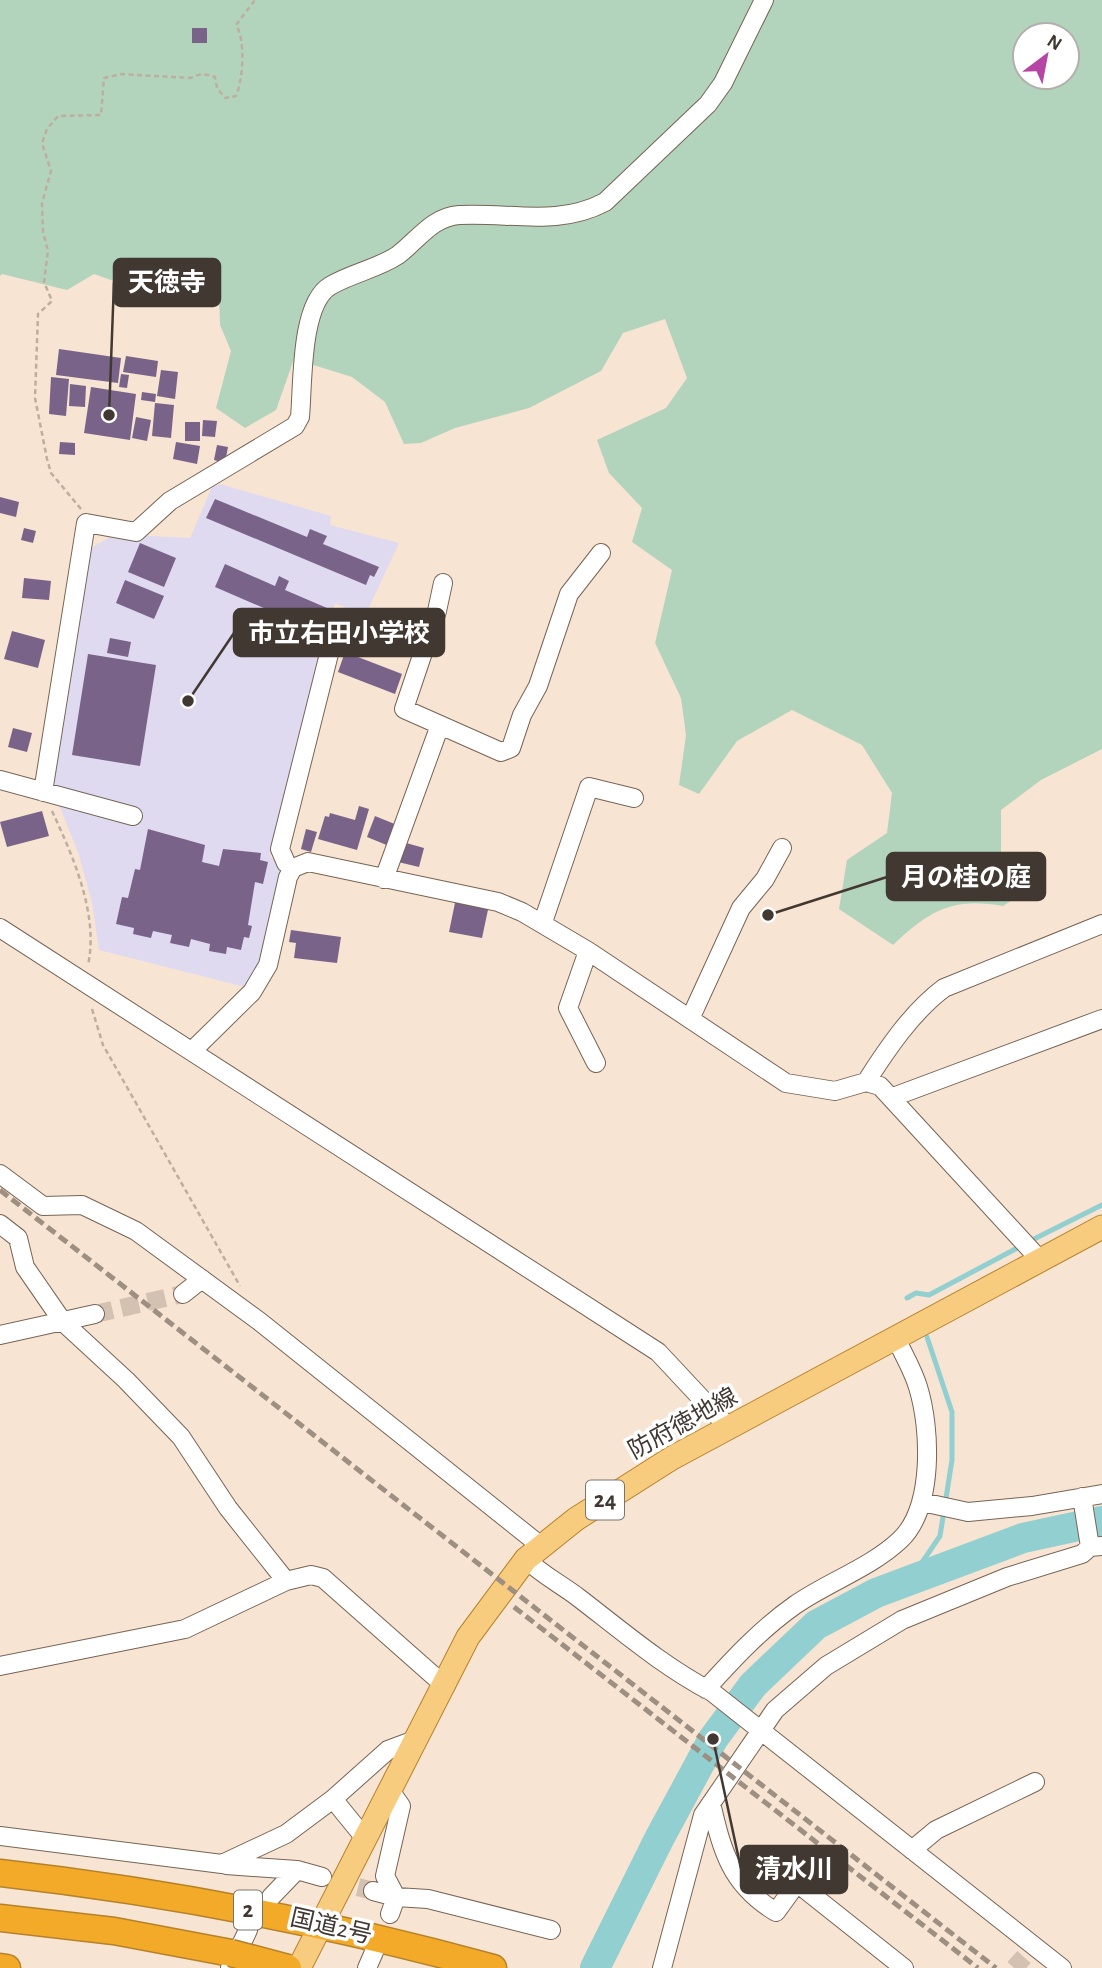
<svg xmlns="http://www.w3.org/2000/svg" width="1102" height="1968" font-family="'Alegreya Sans','Noto Sans JP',sans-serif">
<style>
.education{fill:#dfdaf0}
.green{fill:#b2d4bc;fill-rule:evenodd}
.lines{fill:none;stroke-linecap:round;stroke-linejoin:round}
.stream{stroke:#91cfd1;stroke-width:5}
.river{stroke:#91cfd1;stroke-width:30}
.building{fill:#796389}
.minor-tunnel{stroke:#d3c2b2;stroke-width:18;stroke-dasharray:18 9;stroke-linecap:butt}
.minor-casing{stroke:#766455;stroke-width:20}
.major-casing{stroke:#b5822c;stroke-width:25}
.highway-casing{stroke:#b5822c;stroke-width:29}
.path{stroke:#beaea0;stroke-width:2.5;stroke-dasharray:5 3.5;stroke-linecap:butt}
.minor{stroke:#fff;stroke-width:18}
.major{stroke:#f8cc7e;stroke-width:23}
.highway{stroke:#f3aa28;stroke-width:26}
.rail{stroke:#9e8f83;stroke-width:5;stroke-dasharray:10 5;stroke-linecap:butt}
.highway-bridge-casing{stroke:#b5822c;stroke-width:29;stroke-linecap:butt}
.highway-bridge{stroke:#f3aa28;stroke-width:26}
.labels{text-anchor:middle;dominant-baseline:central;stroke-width:7;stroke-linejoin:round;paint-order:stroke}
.shield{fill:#fff;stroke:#7a7470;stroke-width:2}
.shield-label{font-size:23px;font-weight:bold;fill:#413832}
.street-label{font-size:24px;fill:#413832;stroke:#fff}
.leader{fill:none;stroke:#413832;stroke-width:2.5}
.callout-dot{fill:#413832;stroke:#fff;stroke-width:2.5}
.callout{fill:#413832;stroke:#413832;stroke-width:2.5}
.callout-label{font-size:26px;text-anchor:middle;font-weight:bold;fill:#fff}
</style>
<rect width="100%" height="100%" fill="#f8e4d2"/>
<path class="education" d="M220,484L331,516L330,525L399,543L365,616L335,603L270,856L282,869L258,965L245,987L99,950L92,903L79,855L52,787L91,548L115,534L190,538L212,487Z"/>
<path class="green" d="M0,0H1102V749L1041,780L1001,810V858L1020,895L1003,906C952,897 929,911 893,945L839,909L847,860L887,833L892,793L862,745L792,710L737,741L699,794L679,785L686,735L681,698L655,643L672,570L632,542L642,508L609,473L597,440L666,408L687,378L665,319L623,333L601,371L529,408L455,428L421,443L404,444L385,402L352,377L294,359L276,410L245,428L216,408L231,351L220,325L219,296H156L94,274L67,290L2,274L0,276ZM1025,35H1067V77H1025Z"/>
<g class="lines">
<path class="stream" d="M1030,1241L1102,1205
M907,1298L916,1293L929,1295L1021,1246
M910,1580L940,1536L952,1460V1412L927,1337"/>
<path class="river" d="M595,1968L659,1839L713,1739L753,1685L816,1625L876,1593L1023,1538L1102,1521"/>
</g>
<path class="building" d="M192,28H207V43H192Z
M59,349L121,358L118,383L56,375Z
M126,356L158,361L156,377L123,372Z
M161,370L178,372L175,399L157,396Z
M121,374L129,375L127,388L119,387Z
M51,377L69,379L66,416L49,414Z
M70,384L86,386L85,407L69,406Z
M91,387L136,394L130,440L84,433Z
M142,392L156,394L155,402L141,400Z
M155,403L174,405L171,438L152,436Z
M136,417L151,420L147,441L132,438Z
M203,420L217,421L215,437L202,436Z
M185,422H200V441H185Z
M60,442L75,443V455L59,454Z
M176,442L200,446L197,464L173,459Z
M217,445L228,447L225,463L214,460Z
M0,497L19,502L16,517L0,513Z
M215,499L307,537L310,529L327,536L323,544L379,567L374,577L370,575L366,585L206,518Z
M24,528L36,531L33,543L21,540Z
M140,543L176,558L164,587L128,572Z
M225,564L275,586L279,576L289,581L285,590L327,608L317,631L215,587Z
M24,578L51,581L49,600L22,598Z
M125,580L164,596L154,619L116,603Z
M12,631L45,640L38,668L4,659Z
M110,638L131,642L128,657L107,653Z
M345,652L402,674L395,694L338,672Z
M88,654L156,665L140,766L72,755Z
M13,728L32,733L27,752L8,747Z
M359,806L369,809L357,850L318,839L325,816L329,817L330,813L355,820Z
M42,811L49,836L7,847L0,822Z
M375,816L397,825L389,846L367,837Z
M148,829L205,845L202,862L219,866L223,849L261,853L260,860L268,862L263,884L255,882L248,925L252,926L249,938L244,937L241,950L227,947L226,954L209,951L210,944L191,939L189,947L170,943L172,935L153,931L151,938L133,934L134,928L116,924L122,897L128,898L135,869L140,870Z
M306,829L317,832L311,852L301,849Z
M399,841L424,848L419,867L394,861Z
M456,898L489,905L482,938L449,932Z
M291,930L341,937L337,963L294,958L296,943L289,942Z"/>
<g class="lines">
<path class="minor-tunnel" d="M95,1314L183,1294
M332,1880L373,1891
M1014,1968L1024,1957"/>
<g class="minor-casing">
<path id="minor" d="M443,583L437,611L404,709L501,752L511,748L522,715L538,686L569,594L601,553
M0,780L133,816
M43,792L86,523L136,532L170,501L295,426L300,417C303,385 300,304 330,286C352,273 377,269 398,255C418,240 432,217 459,215C509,212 558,227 605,202L708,104L723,83L764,0
M293,868L286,863L280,849L338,618
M384,879L440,725
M543,922L589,787L634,798
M0,928L658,1352L729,1428
M588,951L568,1008L596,1063
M690,1019L741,908L765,879L782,848
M192,1051L252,992L268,965L288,877L293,868L308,862L498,902L522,912L588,951L786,1083L835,1091L866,1082L880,1086L1041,1261
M866,1082C887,1049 912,1012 944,988L1102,924
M893,1097L1102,1019
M0,1174L43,1206L82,1205L136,1231L259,1321L541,1546
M0,1224L18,1238L25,1267L63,1322L126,1380L181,1437L228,1508L286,1581
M183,1294L202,1279
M0,1335L95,1314
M1082,1497L1090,1547
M922,1502L968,1512L1032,1506L1102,1494
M526,1559C542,1575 561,1584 579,1598C622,1631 664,1667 712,1692L1062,1968
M0,1666L185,1629L286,1581L311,1575L323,1578L444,1685
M706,1689C734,1658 761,1629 795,1605C828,1582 870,1568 900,1540C934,1508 931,1429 918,1387C913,1370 903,1354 896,1338
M389,1789L401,1806L385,1876L396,1897L390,1914
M333,1799L364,1837
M711,1803C722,1851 731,1885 776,1912L797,1883L904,1968
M0,1836L222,1864L286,1834L333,1799L388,1750L415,1740
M912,1850L936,1830L1035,1782
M226,1865L297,1870L322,1877
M373,1891L396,1897L428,1899L551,1930
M271,1897L297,1870
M230,1968L248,1930
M367,1968L374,1952
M662,1968L703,1815L775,1710L826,1666L902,1620L1007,1577L1082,1554L1090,1547L1102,1546"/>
</g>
<g class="major-casing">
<path id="major" d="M299,1968L468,1637L526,1559L576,1519L672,1458L1102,1227"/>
</g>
<g class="highway-casing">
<path id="highway" d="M0,1873C168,1892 330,1923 493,1968
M0,1918L114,1931L231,1953
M0,1967L7,1968"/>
</g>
<path class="path" d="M81,509L51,473L47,459L35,398L38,314L52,301L44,282L48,251L43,232L42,203L51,171L42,143L47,129L58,116L101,115L104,78L121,74L191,78C199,73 206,74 215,77L217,88L225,98L236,96C243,79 246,41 236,25L255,0
M52,811C73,856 99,915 88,965
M92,1009L103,1045L240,1286"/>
<use href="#minor" class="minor"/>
<use href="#major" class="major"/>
<use href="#highway" class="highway"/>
<path class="rail" d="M0,1190L996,1968
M514,1607L978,1968"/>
<g class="highway-bridge-casing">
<path id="highway-bridge" d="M231,1953L288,1968"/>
</g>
<use href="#highway-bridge" class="highway-bridge"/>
</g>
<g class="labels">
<g class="shield">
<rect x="586" y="1480.5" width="38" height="39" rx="5"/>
<rect x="234" y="1890.5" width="28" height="39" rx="5"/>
</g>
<g class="shield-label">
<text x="605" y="1500">24</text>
<text x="248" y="1910">2</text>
</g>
<g class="street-label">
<text transform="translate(683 1424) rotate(-29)">防府徳地線</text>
<text transform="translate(331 1927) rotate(13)">国道2号</text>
</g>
</g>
<path class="leader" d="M109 415L114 282M188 701L234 633M768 915L887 877M713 1739L741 1869"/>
<g class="callout-dot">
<circle cx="109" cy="415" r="7"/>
<circle cx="188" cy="701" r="7"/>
<circle cx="768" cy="915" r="7"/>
<circle cx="713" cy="1739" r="7"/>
</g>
<g class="callout">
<rect x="114" y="259" width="106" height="47" rx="7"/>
<rect x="234" y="609" width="210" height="47" rx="7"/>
<rect x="887" y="853" width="158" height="47" rx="7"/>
<rect x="741" y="1846" width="106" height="47" rx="7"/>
</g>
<g class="callout-label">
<text x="167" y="291">天徳寺</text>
<text x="339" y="642">市立右田小学校</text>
<text x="966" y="886">月の桂の庭</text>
<text x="794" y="1878">清水川</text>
</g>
<g transform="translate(1046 56) rotate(32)"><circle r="33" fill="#ffffff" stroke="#b3afad" stroke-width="2"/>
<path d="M0-5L12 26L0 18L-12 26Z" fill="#b546a3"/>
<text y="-10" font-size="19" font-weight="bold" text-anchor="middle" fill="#413832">N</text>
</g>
</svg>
